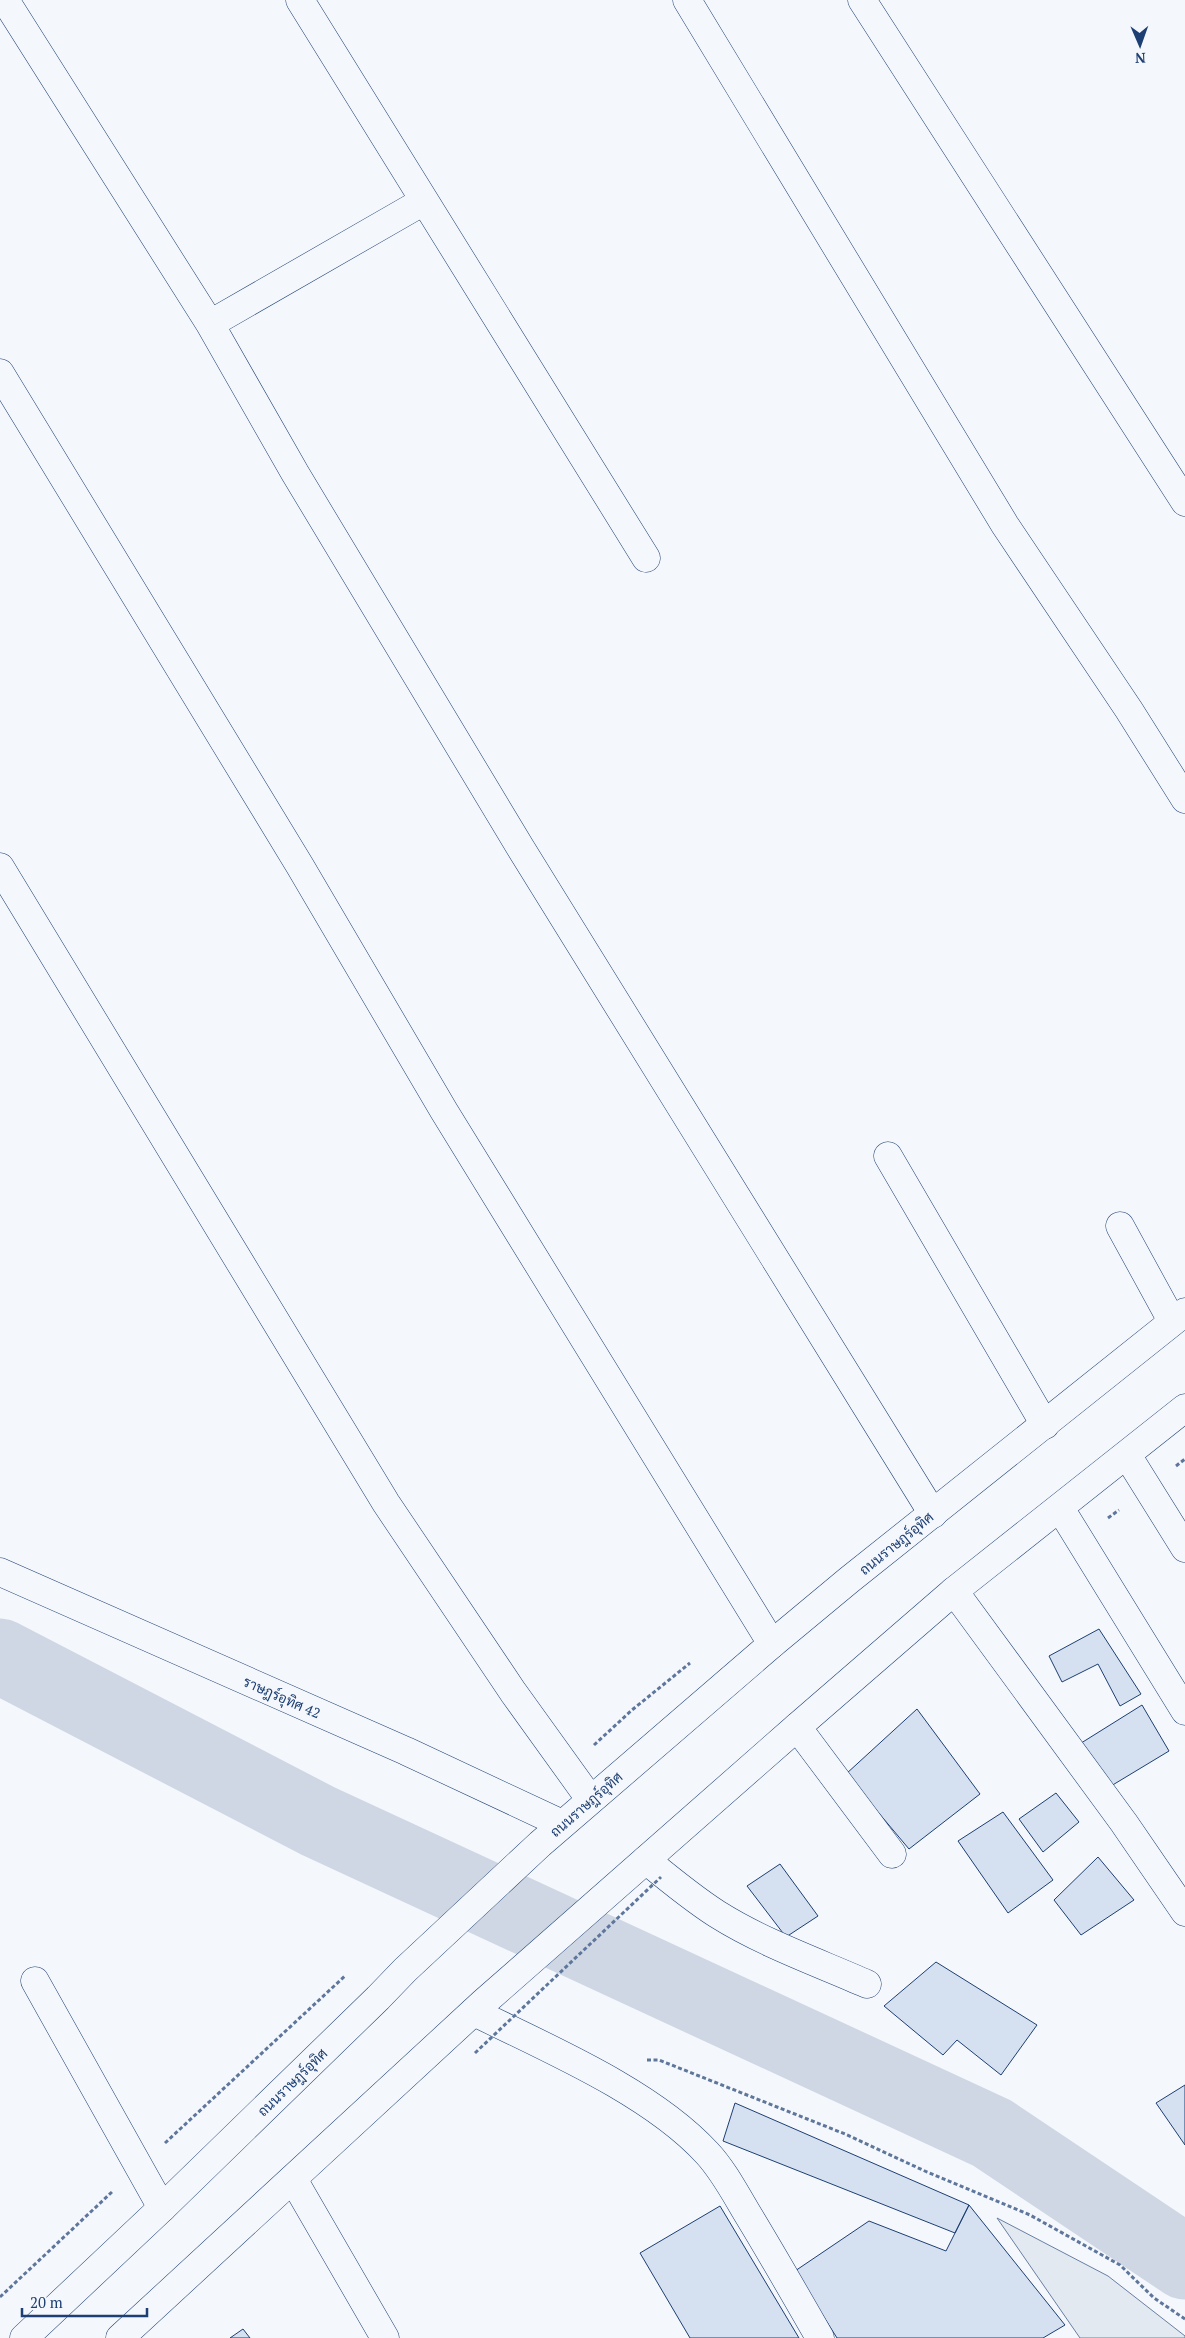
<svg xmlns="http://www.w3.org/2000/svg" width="1185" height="2338" font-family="'PT Serif',Sarabun,serif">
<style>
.green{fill:#e3e9f0;stroke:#687fa3}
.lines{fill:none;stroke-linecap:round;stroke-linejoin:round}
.river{stroke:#cfd7e4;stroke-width:75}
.building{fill:#d5e0f0;stroke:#1d3f73}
.minor-casing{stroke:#1d3f73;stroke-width:29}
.major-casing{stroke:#1d3f73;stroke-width:29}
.path{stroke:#5e769c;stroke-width:3;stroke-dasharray:4 2.5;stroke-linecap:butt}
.minor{stroke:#f4f7fb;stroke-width:28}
.major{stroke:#f4f7fb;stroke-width:28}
.path-bridge{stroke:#5e769c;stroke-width:3;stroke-dasharray:4 2.5;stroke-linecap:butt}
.labels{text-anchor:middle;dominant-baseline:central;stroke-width:4;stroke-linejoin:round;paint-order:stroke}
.street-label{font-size:14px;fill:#1d3f73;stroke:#f4f7fb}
</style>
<rect width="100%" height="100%" fill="#f4f7fb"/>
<path class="green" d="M997,2218L1108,2276L1185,2336V2338H1080Z"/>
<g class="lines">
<path class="river" d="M0,1656L318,1821L992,2133L1185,2262"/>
</g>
<path class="building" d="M1099,1629L1141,1694L1120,1706L1098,1664L1062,1682L1049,1656Z
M1142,1705L1169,1751L1111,1786L1078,1745Z
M917,1709L980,1794L909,1849L846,1774Z
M1056,1793L1079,1822L1043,1852L1019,1819Z
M1003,1812L1053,1880L1008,1913L958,1841Z
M1098,1857L1134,1900L1081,1935L1054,1900Z
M780,1864L818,1916L786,1937L747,1886Z
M936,1962L1037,2025L1001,2075L957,2040L943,2055L884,2006Z
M1185,2085V2145L1156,2103Z
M735,2103L969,2205L955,2233L723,2141Z
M969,2205L1065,2325L1043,2338H837L795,2271L869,2221L946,2251Z
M720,2206L799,2338H690L640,2253Z
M243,2329L250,2338H230Z"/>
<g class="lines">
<g class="minor-casing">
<path id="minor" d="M5,0L210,324L295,473L520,847L933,1514
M300,0L646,558
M687,0L1005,525L1129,710L1185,799
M862,0L1185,502
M210,324L424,201
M0,373L300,866L444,1111L772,1644
M0,867L386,1503L513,1692L590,1799
M888,1156L1045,1425
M1120,1226L1172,1321
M1127,1455L1185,1548
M1060,1508L1185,1711
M0,1572L406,1751L562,1824
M954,1591L1124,1823L1185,1912
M797,1727L892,1854
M646,1860C669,1879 692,1898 717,1914C763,1943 817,1962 867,1984
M35,1981L162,2208
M474,2012C547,2048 651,2092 707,2153C723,2170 735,2193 747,2213C772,2254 796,2296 820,2338
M293,2179L385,2338"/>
</g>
<g class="major-casing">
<path id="major" d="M24,2338L162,2208L378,1998L405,1970L540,1844L772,1644L849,1580L1185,1312
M120,2338L483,2003L797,1727L954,1591L1185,1408"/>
</g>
<path class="path" d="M1176,1466L1185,1459
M1108,1518L1119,1510
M594,1745L632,1710L690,1663
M647,2060H659L845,2134L927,2172L1030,2215L1120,2265L1154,2298L1185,2319
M165,2143L346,1975
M0,2297L113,2191"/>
<use href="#minor" class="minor"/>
<use href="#major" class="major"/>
<path class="path-bridge" d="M475,2053L661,1877"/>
</g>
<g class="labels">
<g class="street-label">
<text transform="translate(896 1543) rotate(-39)">ถนนราษฎร์อุทิศ</text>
<text transform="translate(282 1697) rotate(24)">ราษฎร์อุทิศ 42</text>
<text transform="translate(586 1804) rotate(-41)">ถนนราษฎร์อุทิศ</text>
<text transform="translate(292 2082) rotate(-44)">ถนนราษฎร์อุทิศ</text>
</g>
</g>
<g transform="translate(1140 45) rotate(178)" stroke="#f4f7fb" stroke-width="4" paint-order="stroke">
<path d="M0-4L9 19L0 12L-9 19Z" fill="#1d3f73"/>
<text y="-8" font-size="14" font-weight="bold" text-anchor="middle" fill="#1d3f73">N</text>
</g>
<path d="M22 2308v8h125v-8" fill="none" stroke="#1d3f73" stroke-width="2.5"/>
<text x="30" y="2308" font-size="15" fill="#1d3f73" stroke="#f4f7fb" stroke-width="4" paint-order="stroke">20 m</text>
</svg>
